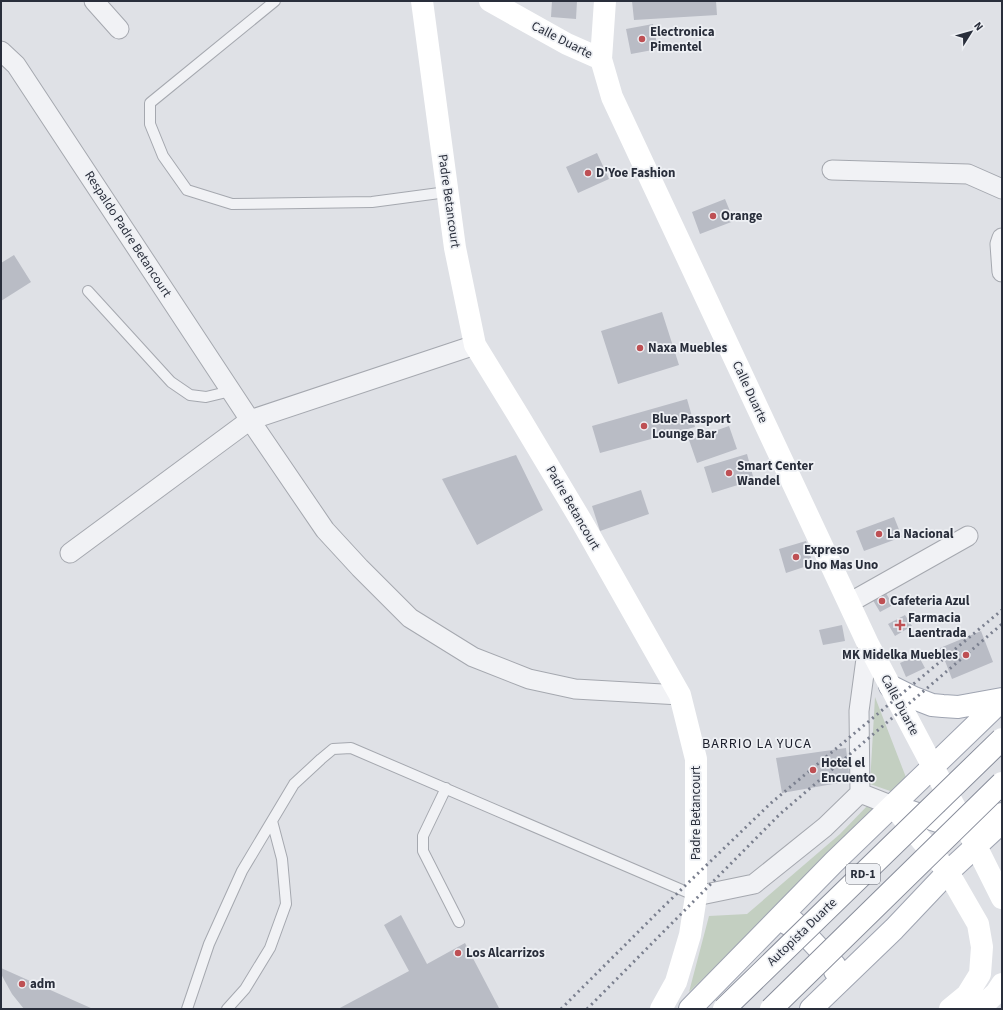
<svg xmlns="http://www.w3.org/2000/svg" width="1003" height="1010" font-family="'Source Sans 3',sans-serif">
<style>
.green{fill:#c3cfc1}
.building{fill:#b9bcc5}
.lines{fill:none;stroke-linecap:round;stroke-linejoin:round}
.lane-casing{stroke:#a5a8af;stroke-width:12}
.street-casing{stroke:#a5a8af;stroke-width:21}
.primary-casing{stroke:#9fa4b1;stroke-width:24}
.lane{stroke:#f1f2f5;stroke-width:10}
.street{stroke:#f1f2f5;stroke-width:19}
.secondary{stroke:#fff;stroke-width:22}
.primary{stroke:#fff;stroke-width:22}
.rail{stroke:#7a7f8e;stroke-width:3;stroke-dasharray:2 4;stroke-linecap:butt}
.highway-bridge-casing{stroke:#888d9b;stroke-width:24;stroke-linecap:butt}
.highway-bridge{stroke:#fff;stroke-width:22}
.poi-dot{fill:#be5054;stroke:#eef0f4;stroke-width:1.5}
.labels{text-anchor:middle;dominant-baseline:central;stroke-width:3.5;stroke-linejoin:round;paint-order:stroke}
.shield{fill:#eef0f4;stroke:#646872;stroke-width:1}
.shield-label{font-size:12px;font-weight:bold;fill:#292e3b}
.poi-label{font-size:13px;font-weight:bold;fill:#292e3b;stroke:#eef0f4;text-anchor:start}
.street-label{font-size:13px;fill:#292e3b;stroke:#eef0f4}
.neighbourhood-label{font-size:14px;letter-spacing:1px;fill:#1c1f2c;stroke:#eef0f4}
</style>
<rect width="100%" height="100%" fill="#dfe1e6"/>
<path class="green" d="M875,697L907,780L893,792L870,784Z
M869,804L881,808L689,992L709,916L747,914L840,834Z"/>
<path class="building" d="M552,1H577L576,19L551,17Z
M632,1H716L717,15L634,20Z
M653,24L658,49L631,54L626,29Z
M597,153L609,179L578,193L566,167Z
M725,199L734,221L700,234L692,212Z
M14,255L31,282L1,301V263Z
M662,312L679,365L618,384L601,331Z
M687,399L695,427L600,453L592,426Z
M729,426L737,449L697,463L689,440Z
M747,454L754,480L712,493L704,467Z
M516,455L543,510L477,545L442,479Z
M641,490L649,514L600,531L592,506Z
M894,517L902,537L864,551L856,531Z
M806,541L813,564L786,573L779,549Z
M884,590L893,605L880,612L871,597Z
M905,615L912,626L895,636L888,624Z
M842,625L845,641L823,645L819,630Z
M981,631L993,662L952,679L940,648Z
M918,655L925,668L906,677L900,663Z
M846,748L850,781L782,793L776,758Z
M401,915L427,964L465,943L499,1008L497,1009H338L409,971L384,925Z
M1,968L93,1009H24L12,994L1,974Z"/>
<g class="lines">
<g class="lane-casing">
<path id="lane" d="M275,1L150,103V124L163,156L187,190L232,204L372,202L447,192
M88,291L171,382L190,395L206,397L231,391
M446,788L423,836V851L459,922
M187,1009L209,944L242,871L294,784L321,759L333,749L351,748L696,896
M227,1009L245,989L270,948L286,904L282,859L272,821"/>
</g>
<g class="street-casing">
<path id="street" d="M94,1L119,29
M1,51L16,65L250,420L325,530L360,568L410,618L473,657L529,679L575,689L680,695
M832,170L968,174L1002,189
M1002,238L1000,244L1002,272
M70,553L250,420L475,345
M849,603L968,536
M860,793L893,806
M696,896L754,884L825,827L860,793L859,711L868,644"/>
</g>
<g class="primary-casing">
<path id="primary" d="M890,686L914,698L932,705L943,706L958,707L1002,699
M893,806L944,823L962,822L1002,814
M788,924L794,922L835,966V971
M690,1009L834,862L1002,700
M811,1009L894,929L948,872L1002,822"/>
</g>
<use href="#lane" class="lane"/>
<use href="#street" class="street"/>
<path class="secondary" d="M422,1L455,248L475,345L518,415L582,522L680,695L696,759V896L690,935L676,982L661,1009
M490,1L567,44L601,59
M605,1L601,59L612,97L868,644L933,767L976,846L1002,898
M899,813L948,872L978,924L982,947L980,974L967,995L950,1009
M979,1009L996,993L1002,984"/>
<use href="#primary" class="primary"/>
<path class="rail" d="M561,1009L660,910L771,803L1002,610
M587,1009L780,814L1002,624"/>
<g class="highway-bridge-casing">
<path id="highway-bridge" d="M724,1009L1002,739
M771,1009L1002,783"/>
</g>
<use href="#highway-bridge" class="highway-bridge"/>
</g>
<g class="poi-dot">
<circle cx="642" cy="39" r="4"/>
<circle cx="588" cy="173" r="4"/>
<circle cx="713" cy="216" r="4"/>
<circle cx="640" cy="348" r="4"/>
<circle cx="644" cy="426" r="4"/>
<circle cx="729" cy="473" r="4"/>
<circle cx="879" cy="534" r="4"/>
<circle cx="796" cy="557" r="4"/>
<circle cx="882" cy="601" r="4"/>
<path d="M898 619h4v4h4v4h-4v4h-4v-4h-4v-4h4z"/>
<circle cx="966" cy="655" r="4"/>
<circle cx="813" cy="770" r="4"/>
<circle cx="458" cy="953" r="4"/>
<circle cx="22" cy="984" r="4"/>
</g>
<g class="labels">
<rect class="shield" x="846" y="864" width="34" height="20" rx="3"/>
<g class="shield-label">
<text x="863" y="874">RD-1</text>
</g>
<g class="poi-label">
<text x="650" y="32">Electronica<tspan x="650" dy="15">Pimentel</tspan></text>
<text x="596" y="173">D'Yoe Fashion</text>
<text x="721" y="216">Orange</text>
<text x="648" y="348">Naxa Muebles</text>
<text x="652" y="419">Blue Passport<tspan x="652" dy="15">Lounge Bar</tspan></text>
<text x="737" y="466">Smart Center<tspan x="737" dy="15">Wandel</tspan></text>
<text x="887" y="534">La Nacional</text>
<text x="804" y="550">Expreso<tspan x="804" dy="15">Uno Mas Uno</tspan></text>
<text x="890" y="601">Cafeteria Azul</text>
<text x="908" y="618">Farmacia<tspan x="908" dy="15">Laentrada</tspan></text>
<text x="958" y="655" text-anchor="end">MK Midelka Muebles</text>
<text x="821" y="763">Hotel el<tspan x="821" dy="15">Encuento</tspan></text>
<text x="466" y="953">Los Alcarrizos</text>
<text x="30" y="984">adm</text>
</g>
<g class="street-label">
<text transform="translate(562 40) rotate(27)">Calle Duarte</text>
<text transform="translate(449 201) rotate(82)">Padre Betancourt</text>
<text transform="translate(128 234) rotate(57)">Respaldo Padre Betancourt</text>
<text transform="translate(750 392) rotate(65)">Calle Duarte</text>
<text transform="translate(573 508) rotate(60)">Padre Betancourt</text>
<text transform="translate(900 705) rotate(62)">Calle Duarte</text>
<text transform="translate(696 813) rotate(-90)">Padre Betancourt</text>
<text transform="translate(802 932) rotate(-44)">Autopista Duarte</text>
</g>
<g class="neighbourhood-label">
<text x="757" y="744">BARRIO LA YUCA</text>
</g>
</g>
<rect width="1003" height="1010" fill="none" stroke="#292e3b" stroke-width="4"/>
<g transform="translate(971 32) rotate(53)" stroke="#eef0f4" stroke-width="3" paint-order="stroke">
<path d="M0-3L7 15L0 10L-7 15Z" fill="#292e3b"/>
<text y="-6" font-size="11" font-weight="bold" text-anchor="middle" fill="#292e3b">N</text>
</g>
</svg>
